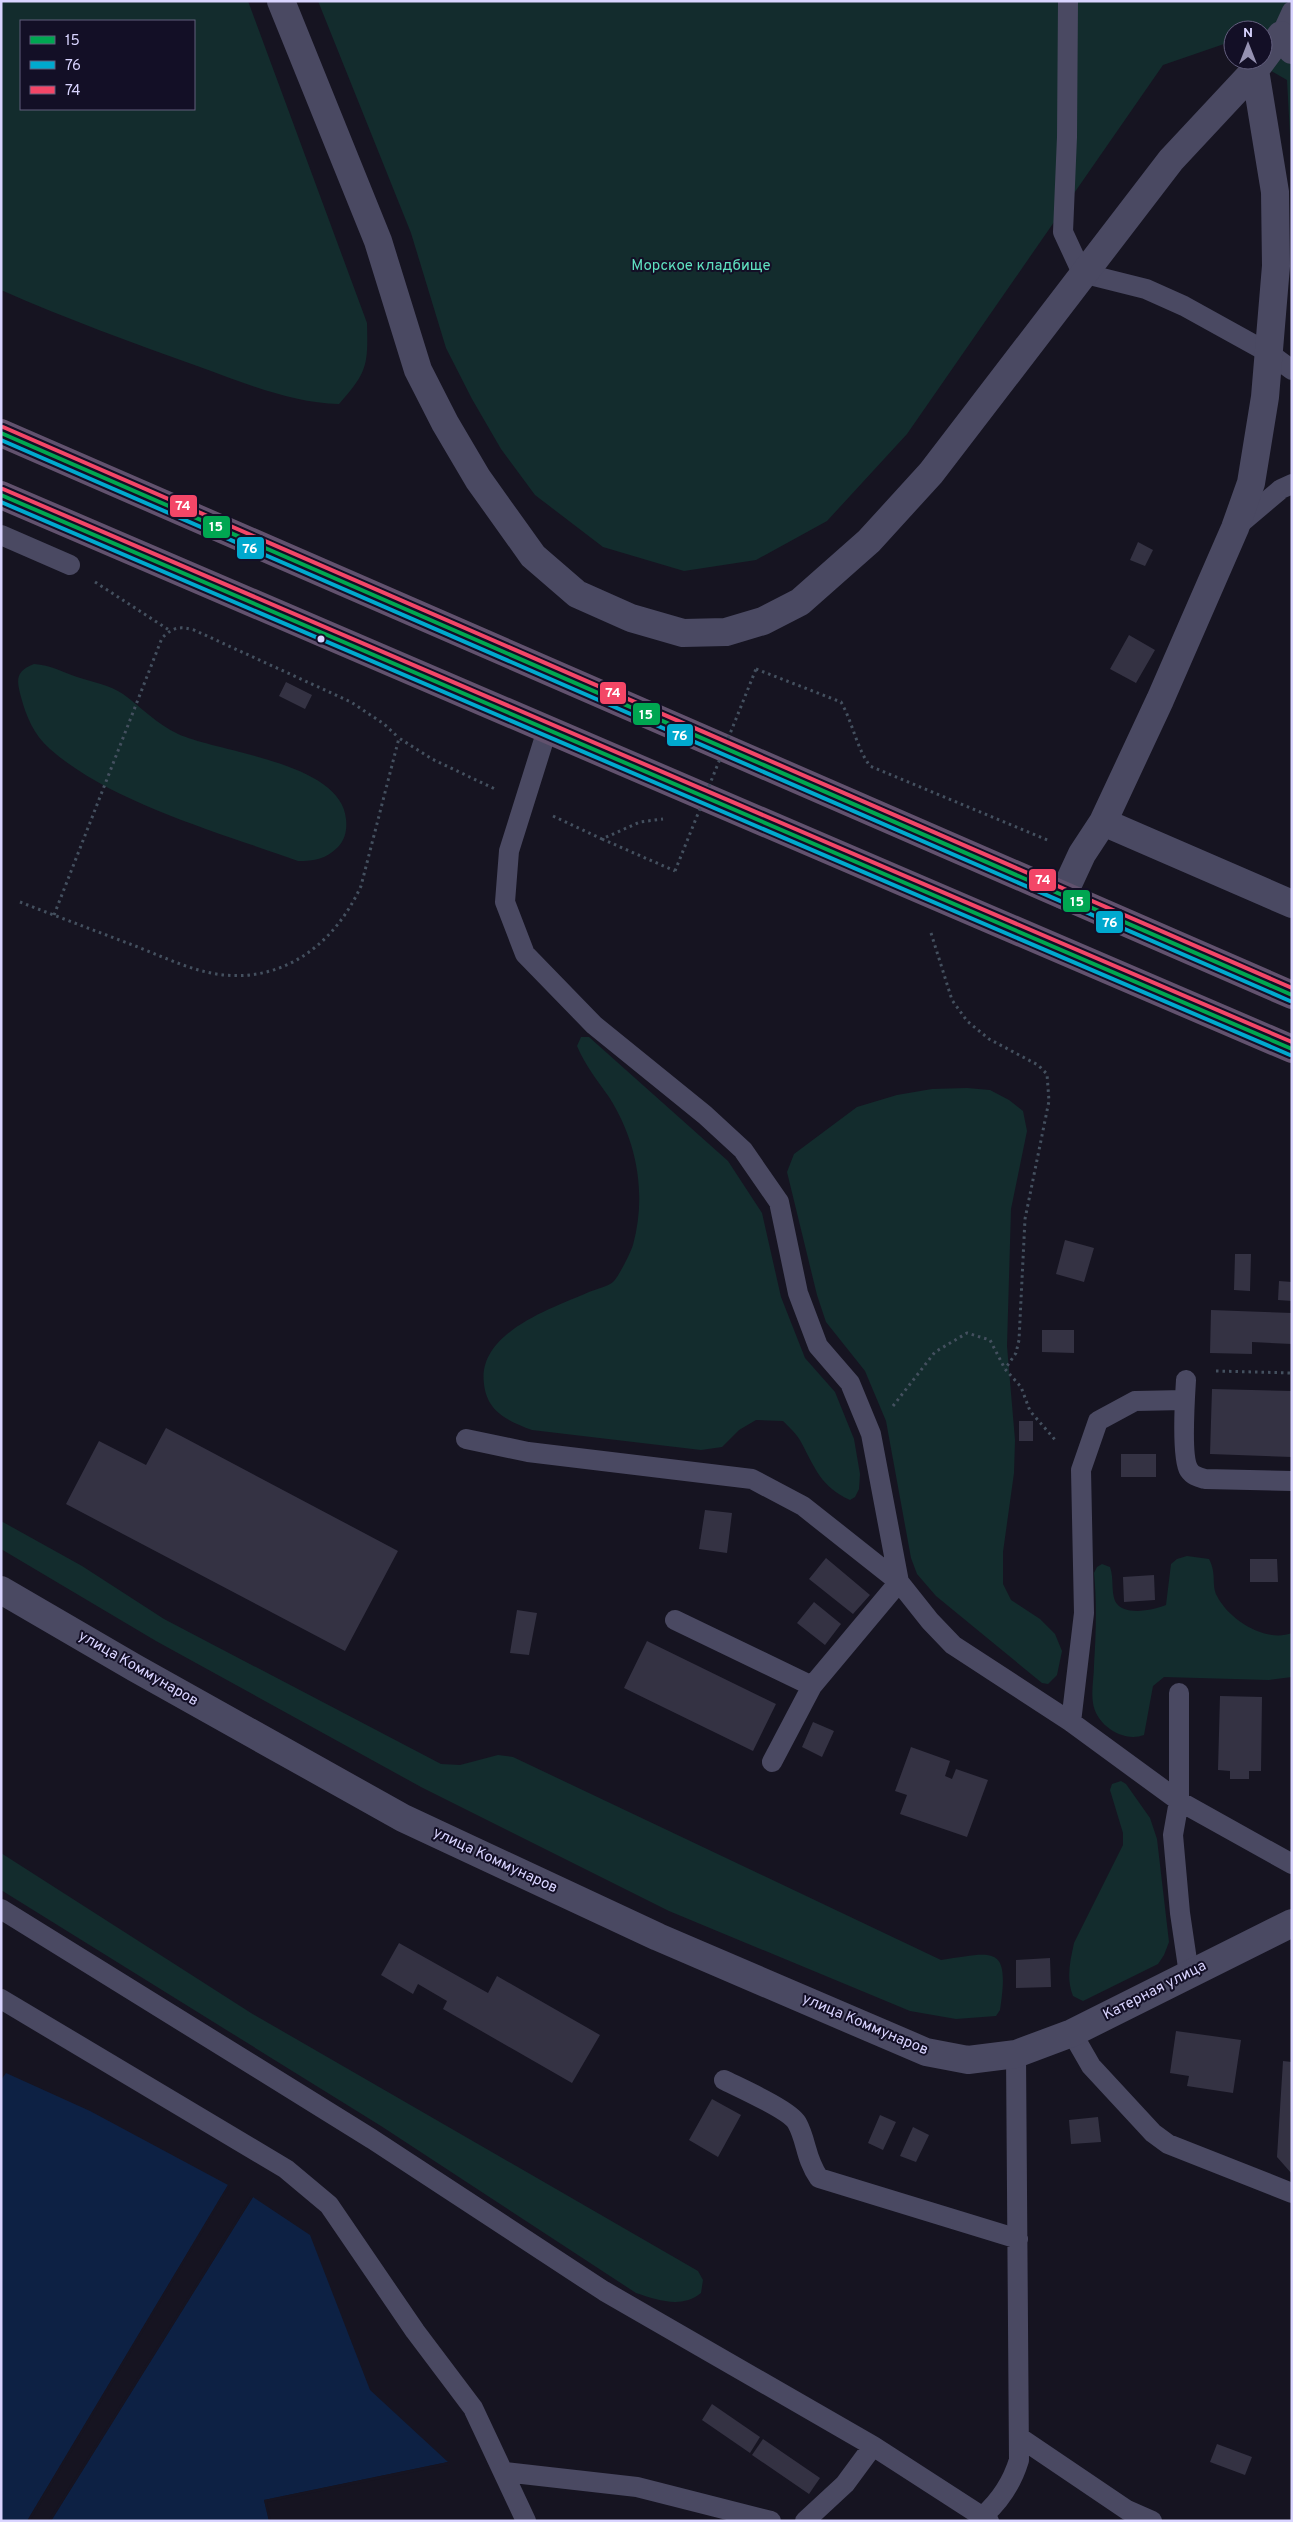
<svg xmlns="http://www.w3.org/2000/svg" width="1293" height="2522" font-family="Overpass,sans-serif">
<style>
.green{fill:#132c2d;fill-rule:evenodd}
.water{fill:#0d2144}
.pier{fill:#161421}
.building{fill:#343243}
.lines{fill:none;stroke-linecap:round;stroke-linejoin:round}
.path{stroke:#44505f;stroke-width:3;stroke-dasharray:2.5 4;stroke-linecap:butt}
.service{stroke:#4a4962;stroke-width:20}
.minor{stroke:#4a4962;stroke-width:28}
.trunk{stroke:#62526e;stroke-width:28}
.path-bridge{stroke:#44505f;stroke-width:3;stroke-dasharray:2.5 4;stroke-linecap:butt}
.bus-1-casing{stroke:#130f26;stroke-width:8}
.bus-2-casing{stroke:#130f26;stroke-width:8}
.bus-3-casing{stroke:#130f26;stroke-width:8}
.bus-1{stroke:#00a651;stroke-width:4}
.bus-2{stroke:#00a9ce;stroke-width:4}
.bus-3{stroke:#f34667;stroke-width:4}
.bus-dot{fill:#d9d4ff;stroke:#130f26;stroke-width:2}
.labels{text-anchor:middle;dominant-baseline:central;stroke-width:4;stroke-linejoin:round;paint-order:stroke}
.park-label{font-size:15px;fill:#5fe0c0;stroke:#130f26}
.street-label{font-size:15px;fill:#d9d4ff;stroke:#130f26}
.line-badge{stroke:#130f26;stroke-width:2}
.badge-label{font-size:14px;text-anchor:middle;font-weight:bold;fill:#fff}
</style>
<rect width="100%" height="100%" fill="#161421"/>
<path class="green" d="M1,1H248L367,323C368,364 368,372 339,404C292,403 244,383 200,367C133,343 67,319 1,290ZM194,21V109H21V21Z
M318,1H1292V172L1287,80L1252,60H1263V30H1233V49L1224,44L1163,65L907,434L827,521L756,560L684,571L603,547L535,495L501,449L472,399L446,348L411,233Z
M34,664C51,665 62,672 77,677C92,682 110,685 123,694C142,708 157,724 178,734C220,753 341,762 346,819C347,828 346,839 338,847C326,859 315,861 298,861C221,833 111,803 50,749C34,735 26,716 21,697C16,679 16,671 34,664Z
M581,1037H589L728,1161L762,1213L781,1297L805,1358L835,1392L854,1439L860,1474L859,1489L855,1497L850,1500C821,1487 815,1468 801,1442C797,1434 789,1427 783,1421L756,1420L739,1430L722,1447L701,1450L532,1430C508,1421 487,1412 484,1384C477,1333 550,1309 589,1292C596,1289 607,1287 613,1282C618,1278 631,1252 633,1245C647,1194 637,1141 609,1097C597,1080 585,1065 577,1046Z
M967,1088L990,1090L1009,1100L1023,1111L1027,1131L1011,1209L1007,1346L1015,1440L1014,1473L1003,1552V1584L1011,1600L1040,1619L1055,1634L1062,1651L1057,1675L1048,1684L1042,1683L936,1596L917,1574L911,1558L886,1421L865,1371L826,1322L817,1295L787,1172L794,1154L857,1107L897,1095L932,1089Z
M1,1521L82,1566L164,1619L441,1764L460,1765L498,1755L513,1757L941,1960C995,1952 1010,1944 1000,2010L996,2016L956,2019L910,2011L669,1911L421,1787L156,1641L1,1549Z
M1187,1556L1209,1559C1217,1574 1211,1585 1217,1596C1229,1620 1266,1643 1292,1633V1677L1269,1680L1164,1677L1153,1686L1144,1735C1123,1743 1096,1725 1093,1703C1091,1691 1094,1677 1094,1665C1096,1634 1097,1603 1094,1573L1097,1567L1102,1564L1110,1567C1114,1578 1111,1591 1115,1601C1123,1617 1154,1610 1166,1605L1171,1564L1177,1559Z
M1121,1781L1126,1784L1150,1818L1157,1839L1169,1942L1164,1955L1158,1964L1083,2001L1073,1996C1066,1978 1070,1962 1074,1943L1123,1845V1833L1110,1790L1112,1784Z
M1,1853L251,2013L698,2271L703,2280L701,2293C681,2309 658,2300 636,2293L381,2126L1,1890Z"/>
<path class="water" d="M6,2073L90,2111L228,2185L27,2521H1V2080Z
M253,2197L310,2235L370,2390L448,2462L264,2500L269,2521H51Z"/>
<path class="pier" d="M228,2185L230,2186L30,2521H27Z
M251,2196L253,2197L51,2521H48Z
M448,2462V2465L267,2502L271,2521H269L264,2500Z"/>
<path class="building" d="M1138,542L1153,550L1145,566L1130,560Z
M1129,635L1155,650L1136,683L1110,669Z
M286,682L312,695L305,709L279,696Z
M1065,1240L1094,1248L1084,1282L1056,1274Z
M1235,1254H1251L1250,1291L1234,1290Z
M1279,1281L1292,1282V1301L1278,1300Z
M1211,1310L1292,1313V1344L1252,1342V1354L1210,1353Z
M1042,1330H1074V1353L1042,1352Z
M1212,1389L1292,1391V1457L1210,1454Z
M1019,1421H1033V1441H1019Z
M166,1428L398,1551L345,1651L66,1504L99,1441L146,1465Z
M1121,1454H1156V1477H1121Z
M705,1510L732,1513L727,1553L699,1549Z
M826,1558L870,1595L853,1614L809,1579Z
M1250,1559H1277L1278,1582H1250Z
M1154,1575L1155,1600L1124,1602L1123,1577Z
M814,1602L841,1624L825,1645L797,1623Z
M517,1610L537,1613L529,1655L510,1653Z
M647,1641L776,1704L753,1751L624,1688Z
M1220,1696L1262,1697L1261,1771H1249V1779H1230V1771L1218,1770Z
M813,1722L834,1731L822,1757L802,1747Z
M911,1747L950,1761L945,1776L952,1779L956,1769L988,1780L967,1837L900,1814L907,1795L895,1791Z
M399,1943L488,1993L497,1976L600,2035L572,2083L443,2009L447,2001L418,1984L413,1994L381,1975Z
M1050,1958L1051,1987L1016,1988V1960Z
M1176,2031L1241,2040L1233,2093L1187,2086L1189,2076L1170,2073Z
M1283,2061L1292,2062V2174L1277,2157Z
M712,2099L741,2115L718,2157L689,2140Z
M880,2115L896,2122L883,2150L868,2143Z
M1098,2117L1101,2142L1071,2144L1069,2120Z
M913,2127L929,2135L916,2162L900,2156Z
M712,2404L760,2437L750,2453L702,2420Z
M763,2439L820,2478L809,2494L752,2455Z
M1217,2444L1252,2457L1245,2475L1210,2462Z"/>
<g class="lines">
<path class="path" d="M95,582L169,630
M756,669L841,702C853,723 856,747 870,766L1050,841
M553,816L602,839L640,822L663,819
M602,839L675,871
M20,902C56,916 93,930 130,944C160,955 192,972 224,975C288,981 336,941 361,886L399,738L432,759L495,789
M54,915L162,638C173,627 180,626 194,630L351,702L384,724L399,738
M931,933L952,1000L967,1021L989,1039L1038,1065L1047,1074L1049,1101L1025,1219L1019,1340L1016,1353L1005,1369
M1216,1371L1292,1373
M893,1406L935,1352L967,1333L990,1340L1005,1369L1021,1387L1030,1411L1057,1442"/>
<path class="service" d="M1068,1L1067,137L1063,232L1082,273L1146,289L1184,306L1269,353L1292,370
M1281,35L1292,11
M1236,527L1281,489L1292,484
M1,535L70,565
M547,730L509,851L505,902L525,954L594,1025L705,1115L743,1150L779,1202L798,1293L818,1346L850,1383L871,1434L899,1582L930,1621L953,1645L1071,1722L1179,1801L1292,1864
M1186,1380C1185,1396 1181,1458 1189,1470C1193,1476 1198,1477 1205,1479L1292,1481
M466,1439L528,1452L752,1479L803,1506L899,1582L812,1686L675,1620
M1179,1693V1801L1173,1835L1180,1913L1189,1974
M1071,1722L1084,1613L1081,1470L1098,1421L1135,1401L1184,1400
M772,1762L812,1686
M1,1909L372,2139L604,2291L873,2446L989,2521
M1,1999L286,2169L329,2205L415,2331L473,2408L526,2521
M1072,2033L1091,2066L1153,2133L1168,2144L1292,2193
M724,2080C740,2088 790,2110 797,2123C807,2141 805,2158 819,2178L1018,2239
M1019,2437L1127,2510L1152,2521
M505,2472L637,2487L771,2521
M983,2516C1001,2500 1012,2483 1019,2460L1016,2054
M805,2521L845,2484L873,2446"/>
<path class="minor" d="M281,1L378,241L418,370L445,423L478,479L533,556L577,594L631,618L683,633L726,632L763,621L800,602L869,541L931,473L1171,160L1255,70L1281,35L1292,50
M1103,822L1292,904
M1063,895L1082,854L1103,822L1160,700L1235,528L1251,483L1265,397L1276,266L1275,192L1255,70
M1,1590L135,1668L403,1818L658,1937L926,2052L968,2060L1016,2054L1072,2033L1292,1923"/>
<path class="trunk" d="M1,433L1292,995
M1,495L1292,1049"/>
<path class="path-bridge" d="M675,871L756,669"/>
<g class="bus-1-casing">
<path id="bus-1" d="M1,433L1292,995
M1,495L1292,1049"/>
</g>
<g class="bus-2-casing">
<path id="bus-2" d="M1,440L1290,1001
M1,502L1290,1055"/>
</g>
<g class="bus-3-casing">
<path id="bus-3" d="M3,427L1292,988
M3,489L1292,1042"/>
</g>
<use href="#bus-1" class="bus-1"/>
<use href="#bus-2" class="bus-2"/>
<use href="#bus-3" class="bus-3"/>
</g>
<circle class="bus-dot" cx="321" cy="639" r="4.5"/>
<g class="labels">
<g class="park-label">
<text x="701" y="266">Морское кладбище</text>
</g>
<g class="street-label">
<text transform="translate(138 1669) rotate(30)">улица Коммунаров</text>
<text transform="translate(495 1861) rotate(25)">улица Коммунаров</text>
<text transform="translate(1155 1991) rotate(-27)">Катерная улица</text>
<text transform="translate(865 2025) rotate(23)">улица Коммунаров</text>
</g>
</g>
<g class="line-badge">
<rect x="169" y="494" width="29" height="24" rx="5" fill="#f34667"/>
<rect x="202" y="515" width="29" height="24" rx="5" fill="#00a651"/>
<rect x="236" y="536" width="29" height="24" rx="5" fill="#00a9ce"/>
<rect x="599" y="681" width="28" height="24" rx="5" fill="#f34667"/>
<rect x="632" y="702" width="29" height="24" rx="5" fill="#00a651"/>
<rect x="666" y="723" width="28" height="24" rx="5" fill="#00a9ce"/>
<rect x="1028" y="868" width="29" height="24" rx="5" fill="#f34667"/>
<rect x="1062" y="889" width="29" height="24" rx="5" fill="#00a651"/>
<rect x="1095" y="910" width="29" height="24" rx="5" fill="#00a9ce"/>
</g>
<g class="badge-label">
<text x="183" y="510">74</text>
<text x="216" y="531">15</text>
<text x="250" y="553">76</text>
<text x="613" y="697">74</text>
<text x="646" y="719">15</text>
<text x="680" y="740">76</text>
<text x="1043" y="884">74</text>
<text x="1077" y="906">15</text>
<text x="1110" y="927">76</text>
</g>
<rect width="1293" height="2522" fill="none" stroke="#d9d4ff" stroke-width="5"/>
<rect x="20" y="20" width="175" height="90" fill="#130f26" stroke="#625e7d"/>
<rect x="30" y="36" width="25" height="8" fill="#00a651" stroke="#625e7d"/>
<text x="65" y="45" font-size="15" fill="#d9d4ff">15</text>
<rect x="30" y="61" width="25" height="8" fill="#00a9ce" stroke="#625e7d"/>
<text x="65" y="70" font-size="15" fill="#d9d4ff">76</text>
<rect x="30" y="86" width="25" height="8" fill="#f34667" stroke="#625e7d"/>
<text x="65" y="95" font-size="15" fill="#d9d4ff">74</text>
<g transform="translate(1248 45)"><circle r="24" fill="#130f26" stroke="#625e7d"/>
<path d="M0-4L9 19L0 12L-9 19Z" fill="#9591b1"/>
<text y="-8" font-size="14" font-weight="bold" text-anchor="middle" fill="#d9d4ff">N</text>
</g>
</svg>
